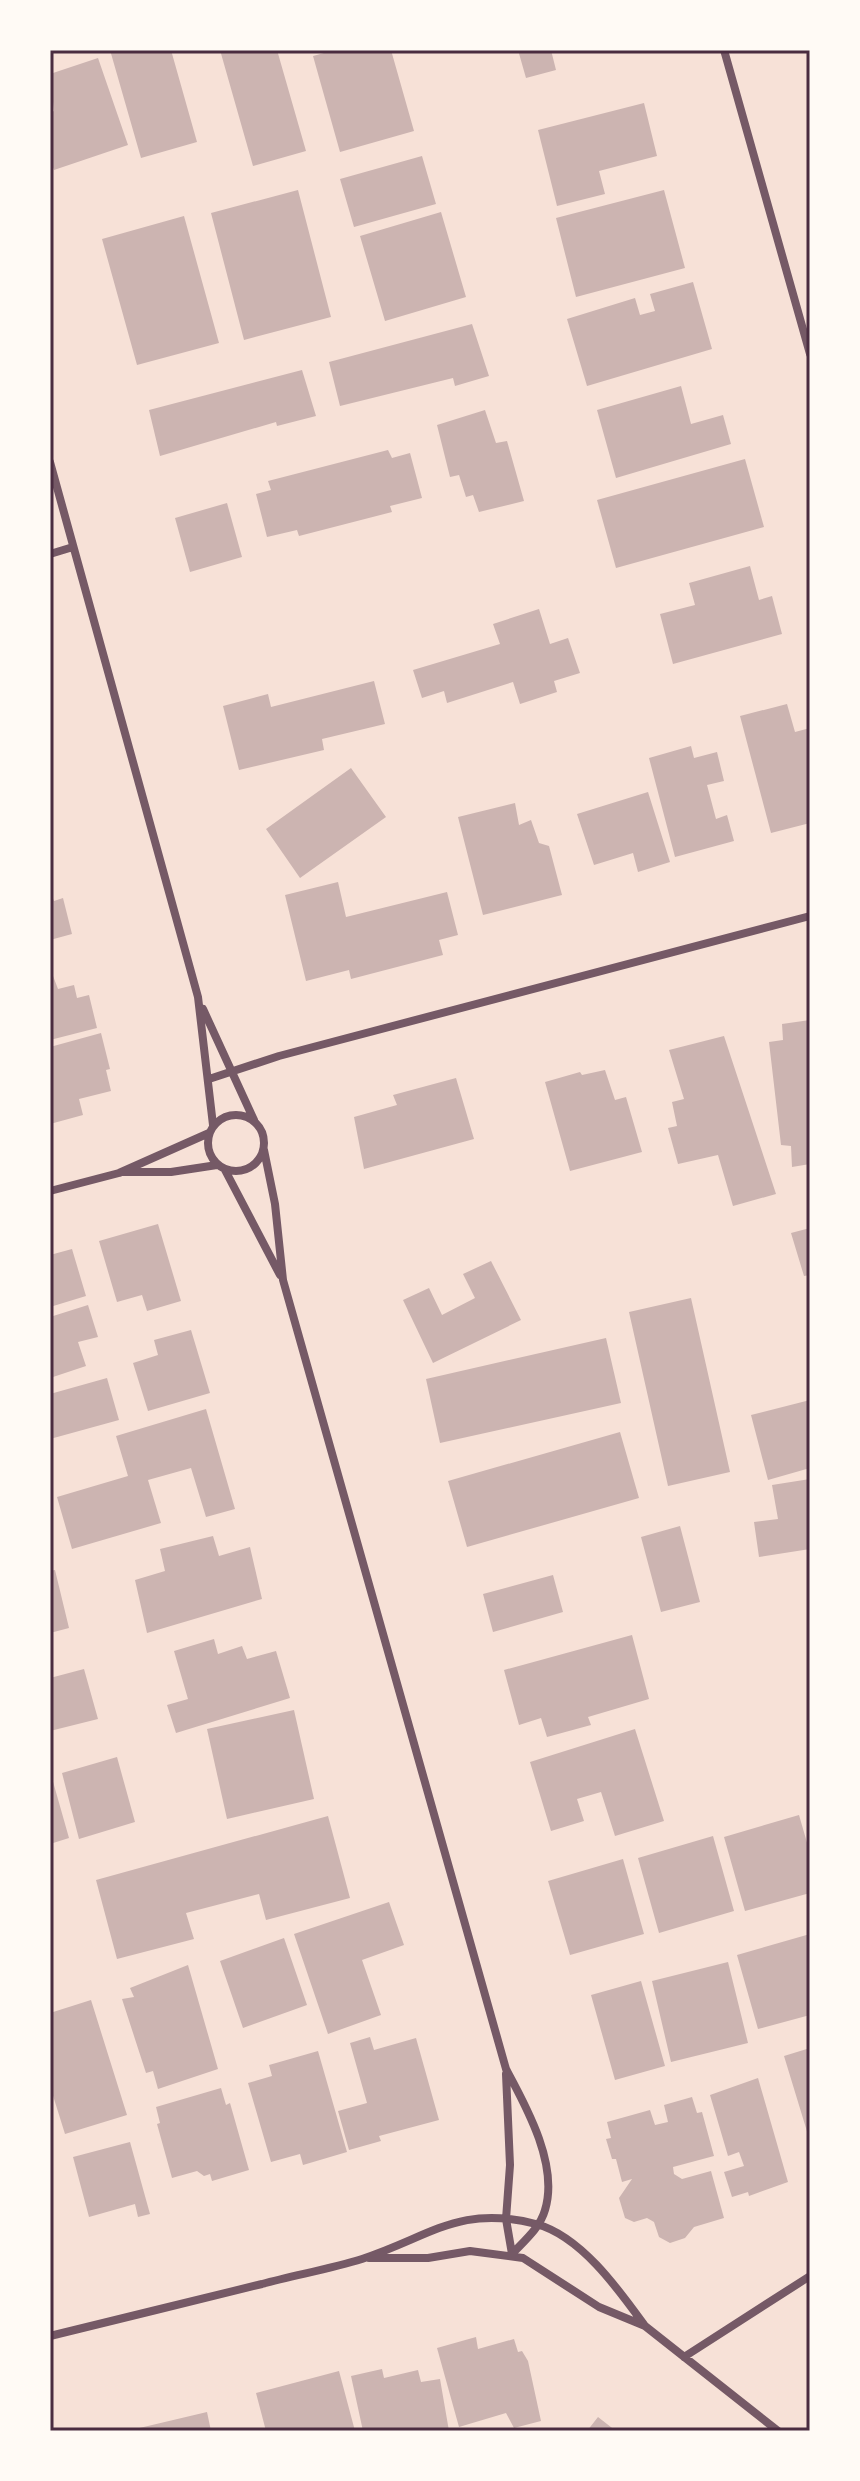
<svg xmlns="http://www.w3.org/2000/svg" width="860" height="2481" font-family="Inter,sans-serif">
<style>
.building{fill:#ccb4b1}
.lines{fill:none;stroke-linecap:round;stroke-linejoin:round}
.minor{stroke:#755966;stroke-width:8}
.neatline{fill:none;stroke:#4a2c40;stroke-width:3}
</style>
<rect width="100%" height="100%" fill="#f7e1d7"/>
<path class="building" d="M110,50H171L197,142L141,158Z
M220,50H277L306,151L253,166Z
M335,50H391L414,131L340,152L313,56Z
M518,50H551L556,70L526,78Z
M98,58L128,145L54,170L50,160V113L54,111L50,74Z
M644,103L657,156L599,171L605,194L557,206L538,130Z
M422,156L436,204L354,227L340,179Z
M298,190L331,317L244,340L211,213Z
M664,190L685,268L576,297L556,218Z
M441,212L466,297L385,321L360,236Z
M184,216L219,343L137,365L102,239Z
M693,282L712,349L587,386L567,319L635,298L640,315L655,311L650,294Z
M472,324L489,376L455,386L453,378L340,406L329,362Z
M302,370L316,416L277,426L276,422L160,456L149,410Z
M681,386L691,424L723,415L731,444L616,478L597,410Z
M485,410L496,443L507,441L524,501L479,512L473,495L466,497L459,475L450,477L437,425Z
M388,450L392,458L410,453L422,498L390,506L392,512L299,536L297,530L267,537L256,494L271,490L268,481Z
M745,459L764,527L616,568L597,500Z
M227,503L242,557L190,572L175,518Z
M750,566L759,600L772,596L782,634L673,664L660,614L695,605L689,583Z
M539,609L550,644L568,638L580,673L554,681L557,692L520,704L513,682L447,703L444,691L422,698L413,670L500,644L493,624Z
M374,681L385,724L322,739L324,750L239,770L223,706L268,694L271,707Z
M787,704L795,732L810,728V823L771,833L740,716Z
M691,746L694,758L717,752L724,781L707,785L716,819L727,815L734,841L675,857L649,758Z
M351,768L386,817L300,878L266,829Z
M648,792L670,862L638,872L633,853L594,865L577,814Z
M515,803L519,825L531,820L539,843L549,846L562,895L483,915L458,817Z
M338,882L346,917L447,892L458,935L439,940L443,955L351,979L349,970L306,981L285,895Z
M50,891L54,901L63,898L72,934L50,940Z
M50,968L58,989L74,985L77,998L89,995L97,1028L50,1040Z
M810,1020V1164L792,1167L791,1146L781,1145L769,1042L783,1040L782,1024Z
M101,1033L110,1069L106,1070L111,1091L79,1099L83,1115L50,1124V1047Z
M724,1036L776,1194L733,1206L718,1155L678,1164L668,1128L677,1126L672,1102L684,1099L669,1050Z
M605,1070L615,1100L626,1097L642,1152L570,1171L545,1082L580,1072L582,1075Z
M456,1078L474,1139L364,1169L354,1117L397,1105L393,1095Z
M158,1224L181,1301L147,1311L142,1295L117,1302L99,1241Z
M810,1228V1275L804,1276L791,1233Z
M72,1249L86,1296L50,1307V1255Z
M491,1261L521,1320L433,1363L403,1300L429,1288L442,1315L475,1298L463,1274Z
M691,1298L730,1472L668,1486L629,1312Z
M88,1305L98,1337L78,1342L86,1366L50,1378V1317Z
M191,1330L210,1393L148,1411L133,1363L158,1355L154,1340Z
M606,1338L621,1403L440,1443L426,1379Z
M107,1378L119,1420L50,1439V1394Z
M810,1400V1468L768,1480L751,1415Z
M206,1409L235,1509L206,1517L191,1468L148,1480L161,1523L72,1549L57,1497L128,1476L116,1436Z
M620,1432L639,1498L467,1547L448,1481Z
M810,1479V1549L759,1557L754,1522L778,1519L772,1485Z
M680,1526L700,1602L661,1612L641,1537Z
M213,1536L219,1556L250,1547L262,1599L147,1633L135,1580L165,1571L160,1549Z
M55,1570L69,1628L50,1633V1571Z
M553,1575L563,1612L493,1632L483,1594Z
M632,1635L649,1699L588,1717L591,1725L547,1737L541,1718L519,1725L504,1670Z
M214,1639L218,1654L242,1646L247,1659L276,1651L290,1698L176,1733L167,1705L188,1699L174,1651Z
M84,1669L98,1719L50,1731V1678Z
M294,1710L314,1799L227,1819L207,1729Z
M635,1729L664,1821L615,1836L601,1792L577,1799L584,1821L551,1831L530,1762Z
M117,1757L135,1822L79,1839L62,1773Z
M50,1771L69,1838L50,1844Z
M799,1815L810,1853V1893L745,1911L724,1837Z
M328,1816L350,1898L266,1920L259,1894L186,1913L194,1939L117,1959L96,1880Z
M713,1836L734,1911L659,1933L638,1858Z
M623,1859L644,1934L570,1955L548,1881Z
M389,1902L404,1945L362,1960L381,2015L328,2034L294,1934Z
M810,1934V2015L758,2029L737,1955Z
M284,1938L307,2005L243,2028L220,1961Z
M728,1962L748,2043L671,2062L652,1981Z
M188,1965L218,2069L158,2089L153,2071L146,2073L122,1999L134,1997L130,1988Z
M641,1981L665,2066L615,2080L591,1995Z
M91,2000L127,2115L65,2134L50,2086V2013Z
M370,2037L374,2050L416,2038L439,2120L379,2136L381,2141L349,2150L338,2111L367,2103L350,2043Z
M810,2048V2138H809L784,2056Z
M318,2051L347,2152L303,2165L300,2154L271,2162L248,2083L272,2076L269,2065Z
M758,2078L788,2182L749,2196L748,2192L732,2197L724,2172L744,2166L739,2152L728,2156L710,2095Z
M221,2088L226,2105L230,2103L249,2170L212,2181L210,2174L204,2176L197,2171L172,2178L157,2124L160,2123L156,2107Z
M692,2097L697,2113L702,2112L714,2156L673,2167L674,2174L682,2179L711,2171L724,2218L694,2227L685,2238L670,2243L659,2237L654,2222L647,2218L634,2222L625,2218L619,2198L632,2179L622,2182L616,2159H612L606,2139L611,2138L607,2122L650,2110L655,2125L668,2122L664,2105Z
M130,2142L150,2214L138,2217L135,2204L89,2217L73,2157Z
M476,2337L478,2349L514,2339L518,2352L522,2351L528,2361L541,2421L514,2428L506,2413L459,2427L437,2348Z
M382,2369L384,2378L418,2370L421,2382L440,2379L449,2431H363L351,2376Z
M339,2371L355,2431H266L256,2393Z
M207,2412L211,2431H132L131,2430Z
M598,2417L616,2431H587Z"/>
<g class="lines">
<path class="minor" d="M724,50L810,354
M50,462L198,997L213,1125
M50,554L73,547
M203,1009L254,1120
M209,1079L279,1056L810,916
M208 1143a28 28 0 1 1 56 0a28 28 0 1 1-56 0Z
M264,1150L275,1204L283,1280L506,2069C526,2106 559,2165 545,2210C540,2228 524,2241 512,2254
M225,1170L280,1275
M124,1172H171L217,1165
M50,1191L119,1173L209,1133
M506,2074L510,2165L506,2219L512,2254
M369,2258H428L470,2251L523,2258L599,2307L645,2326L778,2431
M50,2336C121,2319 191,2301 262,2284C295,2275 330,2269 362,2259C430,2237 459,2204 536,2224C581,2236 619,2290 645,2326
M684,2357L810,2276"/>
</g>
<rect width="860" height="2481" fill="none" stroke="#fffaf5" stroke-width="104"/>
<rect x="52" y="52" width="756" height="2377" class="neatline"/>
</svg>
